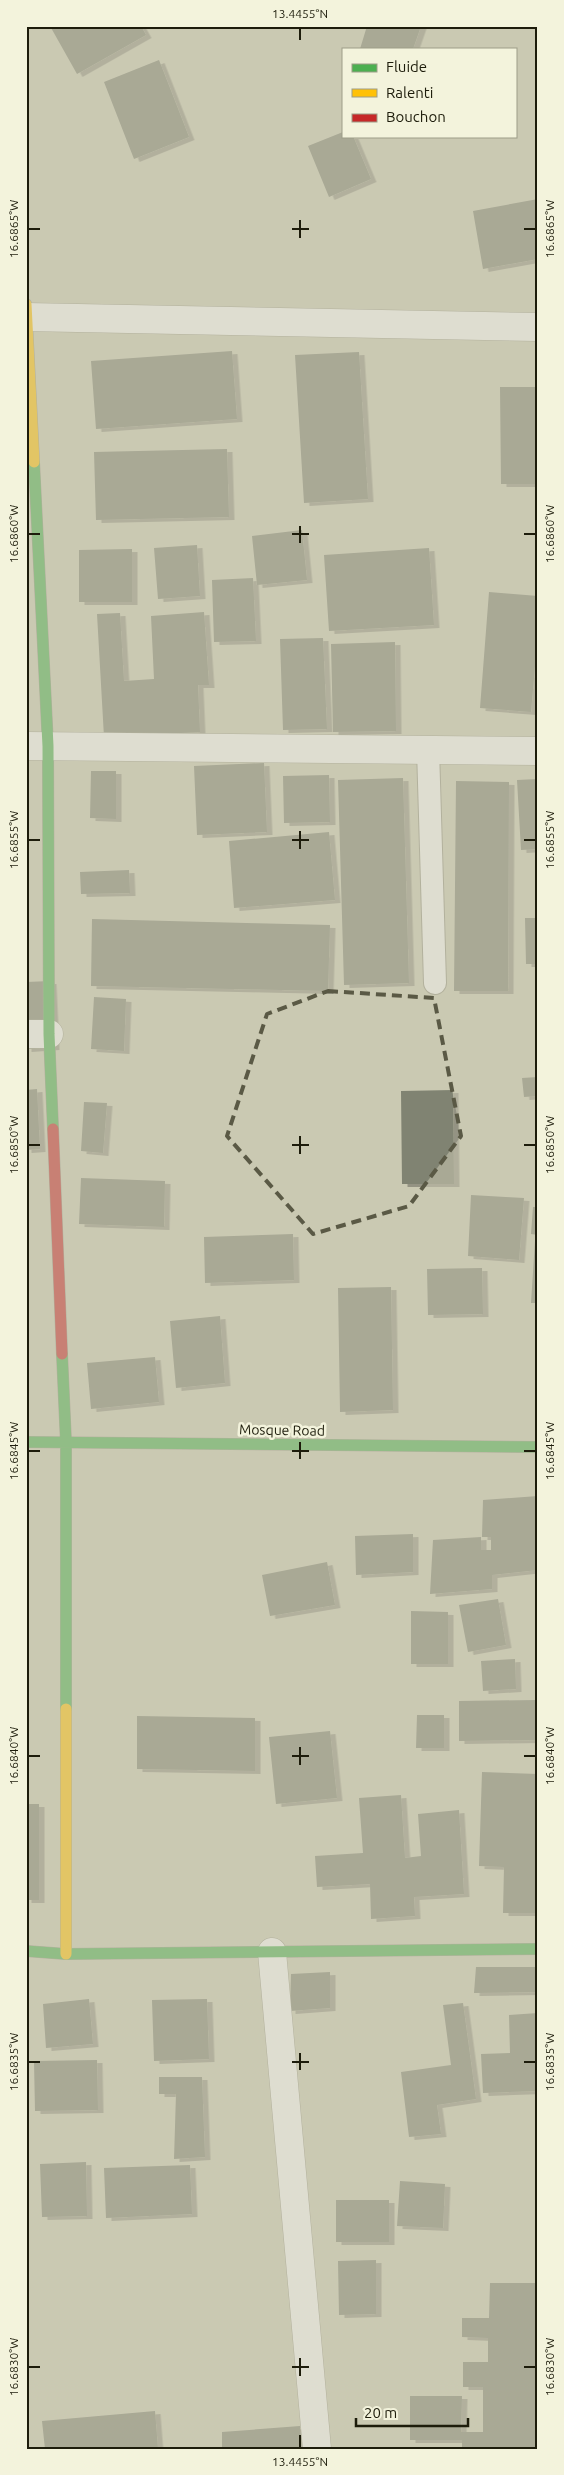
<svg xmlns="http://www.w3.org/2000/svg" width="564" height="2475" font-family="Ubuntu,sans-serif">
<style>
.building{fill:#808372;filter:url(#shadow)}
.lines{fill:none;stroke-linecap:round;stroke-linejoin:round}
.lane-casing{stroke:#969583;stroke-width:24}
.street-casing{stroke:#969583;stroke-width:29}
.fast-casing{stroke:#969583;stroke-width:12}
.slow-casing{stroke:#969583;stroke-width:12}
.jam-casing{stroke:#969583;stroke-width:12}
.lane{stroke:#f7f7f3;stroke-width:22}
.street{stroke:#f7f7f3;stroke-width:28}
.fast{stroke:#4caf50;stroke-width:11}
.slow{stroke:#ffc107;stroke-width:11}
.jam{stroke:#c62828;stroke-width:11}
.marked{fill:none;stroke:#5a5945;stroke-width:4;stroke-dasharray:10 6;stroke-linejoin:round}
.ticks{fill:none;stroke:#1d1c0b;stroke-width:2}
.labels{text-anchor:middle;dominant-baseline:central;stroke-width:5;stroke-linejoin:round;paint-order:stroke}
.street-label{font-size:14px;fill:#1d1c0b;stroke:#f3f3dc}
.neatline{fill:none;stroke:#1d1c0b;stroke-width:2}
.ticks-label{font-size:12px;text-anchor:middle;fill:#1d1c0b}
</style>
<defs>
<filter id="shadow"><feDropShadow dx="5.5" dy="3" stdDeviation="0" flood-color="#0004"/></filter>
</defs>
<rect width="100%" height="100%" fill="#cac9b2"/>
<path class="building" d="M50,26H141L146,35L77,74Z
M367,26H421L413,49H360Z
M159,60L189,137L134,159L104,82Z
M343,132V136H353L371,179L329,197L308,146Z
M538,199V259L483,269L473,211Z
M232,351L237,419L96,429L91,361Z
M359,352L368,499L304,503L295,355Z
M500,387H538V484H501Z
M227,449L229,517L96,520L94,452Z
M302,530L307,580L257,585L252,536Z
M197,545L200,596L158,599L154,548Z
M429,548L434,625L329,631L324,555Z
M132,549V602H79V550Z
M253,578L256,641L214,642L212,580Z
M489,592L538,596V632L531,712L480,708Z
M204,612L209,685H198L200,732L104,737L97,614L120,613L124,681L154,679L151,616Z
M323,638L327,729L283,730L280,639Z
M395,642L396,731L333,732L331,644Z
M264,763L267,832L197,835L194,766Z
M91,771H116V819L90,818Z
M329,775L330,822L284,823L283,776Z
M403,778L409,983L344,985L338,780Z
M538,779V849L521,850L517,780Z
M456,781L509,782L508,991H454Z
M329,832L335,900L234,908L229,841Z
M129,870L130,893L81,894L80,872Z
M525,918H538V964H526Z
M92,919L330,925L328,991L91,986Z
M51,981L54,1047L26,1049V982Z
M94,997L126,999L124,1051L91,1049Z
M538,1077V1096L524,1097L522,1078Z
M37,1089L40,1149L26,1150V1090Z
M453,1090L454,1184H402L401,1091Z
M84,1102L107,1103L103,1153L81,1151Z
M81,1178L165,1181L164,1227L79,1224Z
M471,1195L524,1198L519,1260L468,1256Z
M533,1207H538V1235L531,1234Z
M293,1234L294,1280L205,1283L204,1237Z
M535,1241H538V1303H531Z
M482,1268L483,1314L428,1315L427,1269Z
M391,1287L393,1410L340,1412L338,1288Z
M220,1316L225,1383L176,1388L170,1321Z
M155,1357L159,1402L91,1409L87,1363Z
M538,1496V1570L492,1575V1589L430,1594L433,1540L481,1537V1550H491V1537H482L483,1500Z
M413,1534V1572L356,1575L355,1536Z
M327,1562L335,1605L270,1616L262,1575Z
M498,1599L506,1645L468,1652L459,1605Z
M411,1611L448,1612V1664H411Z
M515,1659L516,1689L483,1691L481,1661Z
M538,1700V1740L459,1741V1701Z
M417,1715H444V1748H416Z
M137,1716L255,1718V1771L137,1769Z
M330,1731L337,1798L276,1804L269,1737Z
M482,1772L538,1774V1913H503L504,1867L479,1866Z
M401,1795L405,1858L421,1856L418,1814L459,1810L464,1894L414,1897L415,1916L371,1919L370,1884L317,1887L315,1856L363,1853L359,1798Z
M26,1804H39V1900H26Z
M476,1967H538V1992L474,1993Z
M330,1972V2008L290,2011L291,1974Z
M89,1999L93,2044L46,2048L43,2004Z
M207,1999L209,2059L154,2061L152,2000Z
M463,2003L476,2099L437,2105L441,2134L409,2137L401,2072L451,2065L443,2005Z
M538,2013V2091L483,2093L481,2054L510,2053L509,2015Z
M97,2060L98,2110L35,2111L34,2061Z
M159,2077H202L205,2157L174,2159L176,2094H159Z
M86,2162L87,2216L42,2217L40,2164Z
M190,2165L192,2214L106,2218L104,2168Z
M400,2181L445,2184L443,2228L397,2226Z
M336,2200H389V2242H336Z
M376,2260V2314L339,2315L338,2261Z
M490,2283H538V2449H462V2440H410V2396H462L461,2432H483V2387H463V2362H488V2338L462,2337V2318H489Z
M155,2411L158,2449H45L42,2421Z
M300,2426V2449H222V2432Z"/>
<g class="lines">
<g class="lane-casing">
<path id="lane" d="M428,749L435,983"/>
</g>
<g class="street-casing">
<path id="street" d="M26,317L538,327
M26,746L538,751
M26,1034H49
M272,1952L317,2449"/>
</g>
<g class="fast-casing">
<path id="fast" d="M34,462L48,746L49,1034L53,1129
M62,1354L66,1443V1709
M26,1442L538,1447
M26,1951L66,1954L538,1949"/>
</g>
<g class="slow-casing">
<path id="slow" d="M26,304L34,462
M66,1709V1954"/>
</g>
<g class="jam-casing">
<path id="jam" d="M53,1129L62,1354"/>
</g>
<use href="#lane" class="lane"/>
<use href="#street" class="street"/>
<use href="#fast" class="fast"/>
<use href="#slow" class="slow"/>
<use href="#jam" class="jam"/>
</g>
<path d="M0 0H564V2475H0ZM328,991L434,998L461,1136L409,1206L313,1234L227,1136L267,1014Z" fill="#cac9b2" fill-opacity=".55" fill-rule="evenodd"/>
<path class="marked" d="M328,991L434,998L461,1136L409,1206L313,1234L227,1136L267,1014Z"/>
<path class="ticks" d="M300,28V40M300,220V238M28,229H40M292,229H309M524,229H536M300,526V543M28,534H40M292,534H309M524,534H536M300,831V849M28,840H40M292,840H309M524,840H536M300,1136V1154M28,1145H40M292,1145H309M524,1145H536M300,1442V1459M28,1451H40M292,1451H309M524,1451H536M300,1747V1765M28,1756H40M292,1756H309M524,1756H536M300,2053V2070M28,2062H40M292,2062H309M524,2062H536M300,2358V2376M28,2367H40M292,2367H309M524,2367H536M300,2435V2448"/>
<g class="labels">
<g class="street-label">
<text transform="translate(282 1430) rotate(1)">Mosque Road</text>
</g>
</g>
<rect width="564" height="2475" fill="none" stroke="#f3f3dc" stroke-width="55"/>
<rect x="342" y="48" width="175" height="90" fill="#f3f3dc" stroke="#9d9d88"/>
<rect x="352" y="64" width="25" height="8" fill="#4caf50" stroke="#9d9d88"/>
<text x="386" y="72" font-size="15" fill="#1d1c0b">Fluide</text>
<rect x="352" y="89" width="25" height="8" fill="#ffc107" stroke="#9d9d88"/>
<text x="386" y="98" font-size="15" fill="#1d1c0b">Ralenti</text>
<rect x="352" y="114" width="25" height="8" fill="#c62828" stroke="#9d9d88"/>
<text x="386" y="122" font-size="15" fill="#1d1c0b">Bouchon</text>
<path d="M356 2418v8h112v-8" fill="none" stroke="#1d1c0b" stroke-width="2.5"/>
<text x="364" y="2418" font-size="15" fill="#1d1c0b" stroke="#f3f3dc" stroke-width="4" paint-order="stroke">20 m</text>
<rect x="28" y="28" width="508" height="2420" class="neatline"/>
<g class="ticks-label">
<text x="300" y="18">13.4455°N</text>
<text transform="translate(550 229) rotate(-90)" y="4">16.6865°W</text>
<text transform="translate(14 229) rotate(-90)" y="4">16.6865°W</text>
<text transform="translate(14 534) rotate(-90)" y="4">16.6860°W</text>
<text transform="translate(550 534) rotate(-90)" y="4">16.6860°W</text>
<text transform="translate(550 840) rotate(-90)" y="4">16.6855°W</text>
<text transform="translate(14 840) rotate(-90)" y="4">16.6855°W</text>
<text transform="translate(550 1145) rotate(-90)" y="4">16.6850°W</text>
<text transform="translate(14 1145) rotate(-90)" y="4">16.6850°W</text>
<text transform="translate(550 1451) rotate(-90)" y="4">16.6845°W</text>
<text transform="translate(14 1451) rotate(-90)" y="4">16.6845°W</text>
<text transform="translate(14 1756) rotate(-90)" y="4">16.6840°W</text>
<text transform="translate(550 1756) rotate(-90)" y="4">16.6840°W</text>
<text transform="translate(550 2062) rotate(-90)" y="4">16.6835°W</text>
<text transform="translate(14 2062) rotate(-90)" y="4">16.6835°W</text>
<text transform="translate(550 2367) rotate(-90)" y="4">16.6830°W</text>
<text transform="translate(14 2367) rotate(-90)" y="4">16.6830°W</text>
<text x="300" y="2466">13.4455°N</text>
</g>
</svg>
